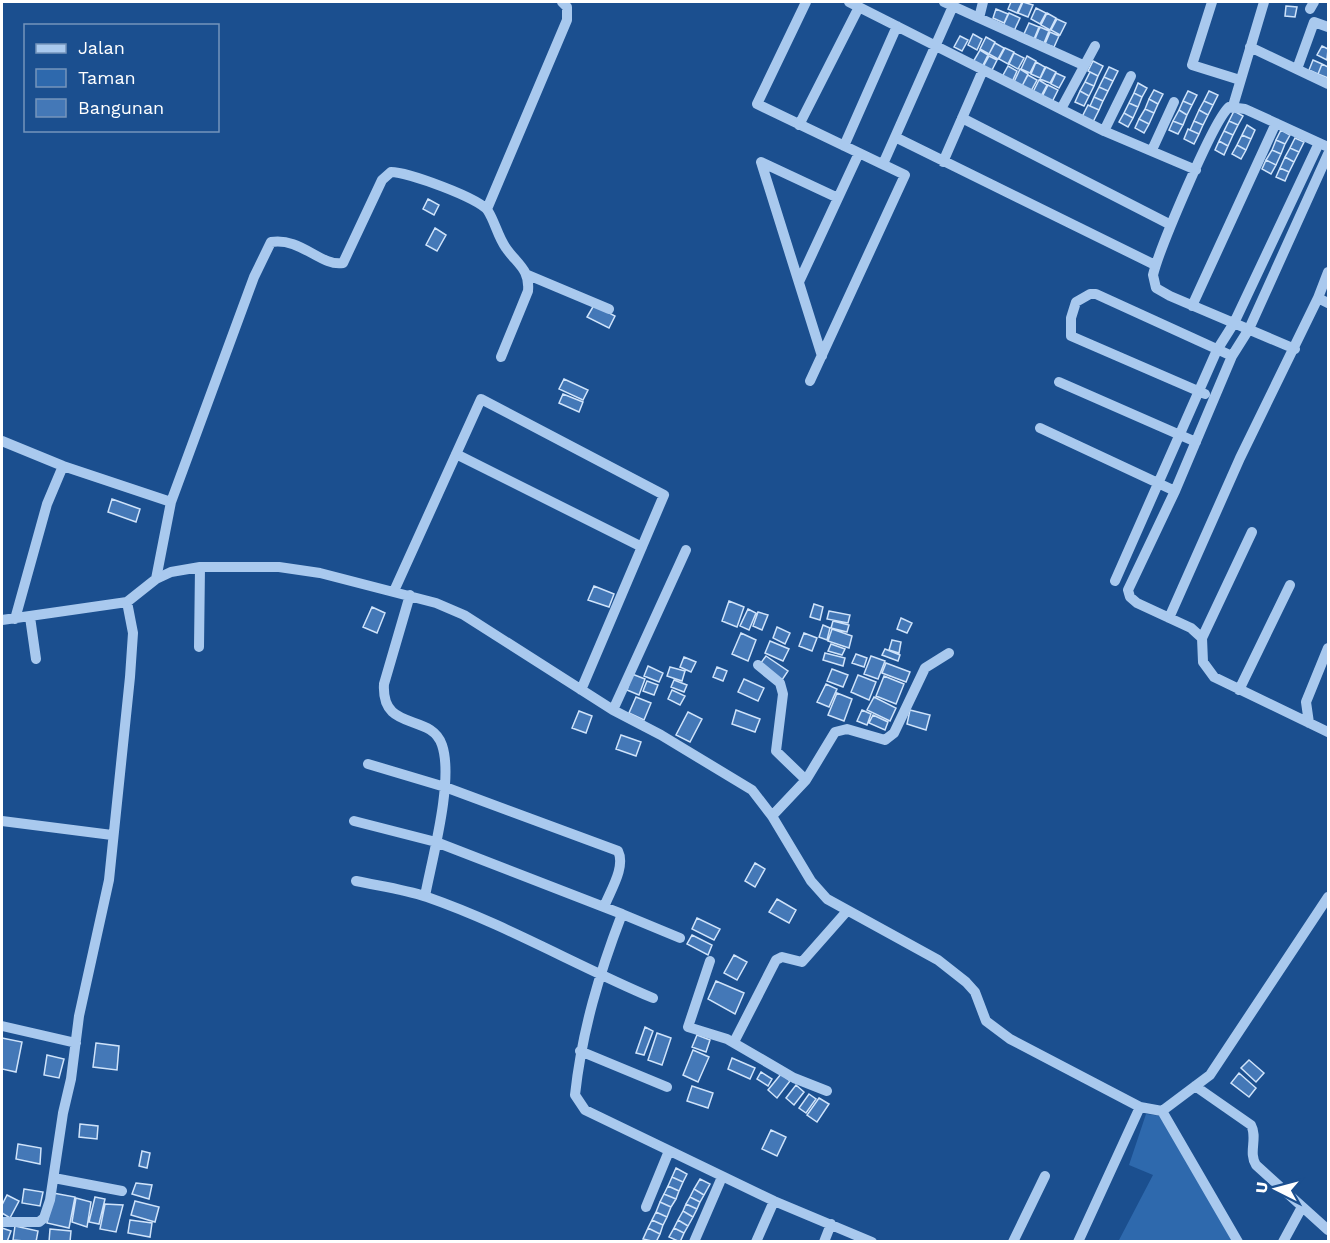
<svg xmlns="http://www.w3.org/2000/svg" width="1330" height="1243" font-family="'Work Sans',sans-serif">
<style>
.green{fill:#2e69ad}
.building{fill:#4478b7;stroke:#cfe3fa;stroke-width:1.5}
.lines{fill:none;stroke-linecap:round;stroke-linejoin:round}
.minor{stroke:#a9c9ee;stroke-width:10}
</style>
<rect width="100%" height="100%" fill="#1b4f8f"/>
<path class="green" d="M1146,1114L1168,1117L1240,1241L1118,1242L1153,1175L1129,1165Z"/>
<path class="building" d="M1011,2H1022L1017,13L1008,9Z
M1023,2L1033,5L1028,17L1018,13Z
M1286,6L1297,7L1295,17L1285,16Z
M1036,8L1046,13L1040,24L1031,19Z
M996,9L1008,14L1004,23L993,18Z
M1009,13L1020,18L1014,31L1003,26Z
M1047,13L1056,18L1050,30L1041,25Z
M1057,19L1066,23L1060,35L1051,30Z
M1029,23L1039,27L1034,39L1024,34Z
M1040,27L1049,31L1044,43L1035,39Z
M1050,32L1059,36L1054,47L1045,44Z
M973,34L982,39L977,50L968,45Z
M960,36L968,40L962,51L954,47Z
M986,37L995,42L989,54L980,49Z
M995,43L1004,48L998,59L989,54Z
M1322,46L1328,49L1327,60L1317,55Z
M1005,48L1014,52L1008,64L999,59Z
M980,50L988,55L982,67L973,62Z
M1014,53L1024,58L1018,69L1009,64Z
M989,56L997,60L991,72L983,67Z
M1027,56L1036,61L1030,73L1021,69Z
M1313,60L1322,64L1318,74L1309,70Z
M1093,61L1103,66L1098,76L1088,71Z
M1036,62L1045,67L1040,78L1031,74Z
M1322,64L1328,67V78L1318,74Z
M1008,66L1017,71L1012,82L1002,77Z
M1046,67L1056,72L1050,83L1040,79Z
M1109,67L1118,71L1113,81L1104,77Z
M1020,69L1028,74L1022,86L1014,82Z
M1090,72L1098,76L1094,86L1085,82Z
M1056,73L1065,77L1059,88L1051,84Z
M1028,75L1037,80L1031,91L1022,86Z
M1104,77L1113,81L1108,91L1099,87Z
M1039,80L1047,85L1041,96L1033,92Z
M1085,82L1094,86L1089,96L1080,91Z
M1138,83L1147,88L1142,97L1134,93Z
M1048,85L1058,90L1052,102L1042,97Z
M1099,87L1108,91L1103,101L1094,97Z
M1154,90L1163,94L1158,104L1149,99Z
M1080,91L1089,96L1084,106L1075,102Z
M1188,91L1197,95L1192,105L1183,101Z
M1209,91L1218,95L1213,105L1204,101Z
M1134,93L1142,97L1138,107L1129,103Z
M1094,97L1103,101L1099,110L1090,106Z
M1149,99L1158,104L1154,113L1145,109Z
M1183,101L1192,105L1187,115L1179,110Z
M1204,101L1213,105L1208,115L1199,110Z
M1129,103L1138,107L1133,118L1124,113Z
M1088,105L1099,110L1093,122L1082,117Z
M1145,109L1154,113L1149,124L1139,119Z
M1179,110L1187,115L1183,125L1173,121Z
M1199,110L1208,115L1203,125L1194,121Z
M1234,111L1243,116L1238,125L1229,121Z
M1124,113L1133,118L1128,127L1119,122Z
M1139,119L1149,124L1144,133L1135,128Z
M1173,121L1183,125L1178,134L1169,130Z
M1194,121L1203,125L1199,134L1190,130Z
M1229,121L1238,125L1233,135L1224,131Z
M1247,125L1255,130L1251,139L1242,135Z
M1188,129L1199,134L1194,144L1184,139Z
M1281,130L1290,135L1285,144L1276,140Z
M1224,131L1233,135L1228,146L1219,141Z
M1242,135L1251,139L1246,150L1237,145Z
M1295,138L1304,142L1299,152L1290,148Z
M1276,140L1285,144L1281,154L1272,150Z
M1219,141L1228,146L1224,155L1215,150Z
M1237,145L1246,150L1241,159L1232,154Z
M1290,148L1299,152L1294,162L1285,157Z
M1272,150L1281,154L1276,165L1266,160Z
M1285,157L1294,162L1289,172L1280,168Z
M1266,160L1276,165L1271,174L1262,169Z
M1280,168L1289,172L1285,181L1276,177Z
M428,199L439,205L434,215L423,209Z
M435,228L446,235L437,251L426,245Z
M594,305L615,316L609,328L587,317Z
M564,379L588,390L583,400L559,389Z
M563,394L583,402L579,412L559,403Z
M112,499L140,509L136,522L108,512Z
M594,586L614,594L609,607L588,600Z
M729,601L744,607L737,627L722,621Z
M814,604L823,607L820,620L810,617Z
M372,607L385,613L377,633L363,627Z
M748,609L756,613L749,630L740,626Z
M829,611L850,615L848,623L827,619Z
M758,612L768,615L762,630L753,626Z
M901,618L912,623L907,633L897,629Z
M833,621L849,625L847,632L831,628Z
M823,625L830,628L827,640L819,637Z
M777,627L790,633L785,644L773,638Z
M832,629L852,636L849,648L828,641Z
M741,633L756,640L748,661L732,654Z
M804,633L817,638L812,651L799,646Z
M892,640L901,642L899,653L889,650Z
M770,641L789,649L783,661L765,653Z
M831,644L845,649L842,655L828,651Z
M885,649L900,655L898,661L882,655Z
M825,653L845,658L843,666L823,660Z
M856,654L867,658L864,667L852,663Z
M766,656L788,671L782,680L760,664Z
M871,656L885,661L878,679L864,674Z
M684,657L696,662L691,672L680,667Z
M886,663L910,672L906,682L882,673Z
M648,666L663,673L659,682L644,676Z
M670,667L685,671L682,681L667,676Z
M717,667L727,671L723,681L713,677Z
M832,669L848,675L843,687L827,681Z
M632,674L645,679L639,695L627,690Z
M858,675L876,682L869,700L851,692Z
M884,676L904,684L896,704L876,696Z
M744,679L764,688L758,701L738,692Z
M674,680L687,685L684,692L671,687Z
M647,681L658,685L654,695L643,691Z
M826,684L837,689L829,707L817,702Z
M672,690L685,696L680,705L668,699Z
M837,693L852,699L844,721L828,715Z
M636,697L651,703L644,720L629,713Z
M874,697L896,708L890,721L867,710Z
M736,710L760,719L755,732L732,724Z
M862,710L871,714L867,725L857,721Z
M910,710L930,715L926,730L907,724Z
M579,711L592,716L586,733L572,728Z
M688,712L702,719L690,742L676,735Z
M873,715L888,722L885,730L869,723Z
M621,735L641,742L636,756L616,749Z
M755,863L765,869L755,887L745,881Z
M777,899L796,910L789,923L769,912Z
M697,918L720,929L714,940L692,929Z
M692,935L712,945L708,955L687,944Z
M734,955L747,962L737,980L724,973Z
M716,981L744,993L735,1014L708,999Z
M645,1027L653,1031L644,1055L636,1053Z
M657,1033L671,1038L662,1065L648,1060Z
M697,1035L710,1040L706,1052L692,1047Z
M2,1038L22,1042L16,1072L2,1069Z
M96,1043L119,1046L117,1070L93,1067Z
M693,1050L709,1057L698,1082L683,1075Z
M47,1055L64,1059L59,1078L44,1075Z
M732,1058L755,1068L750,1079L728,1069Z
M1249,1060L1264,1073L1256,1082L1241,1068Z
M761,1072L772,1079L768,1086L757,1079Z
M1239,1073L1256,1088L1249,1097L1231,1083Z
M781,1074L790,1081L777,1098L768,1090Z
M796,1085L804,1092L794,1105L786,1098Z
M692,1086L713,1093L708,1108L687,1101Z
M809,1094L816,1099L806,1113L799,1108Z
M819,1098L829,1104L817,1122L807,1115Z
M80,1124L98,1126L97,1139L79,1137Z
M771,1130L786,1137L777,1156L762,1149Z
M18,1144L41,1148L40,1164L16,1159Z
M142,1151L150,1153L147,1168L139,1166Z
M676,1168L687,1174L683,1182L672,1177Z
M672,1177L683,1182L679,1191L668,1186Z
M700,1179L710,1184L704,1195L694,1189Z
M136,1183L152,1185L149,1199L132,1194Z
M668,1186L679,1191L676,1199L664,1194Z
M24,1189L43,1192L40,1206L22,1203Z
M694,1189L704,1195L700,1202L690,1197Z
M53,1193L75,1197L69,1228L47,1223Z
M664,1194L676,1199L671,1207L660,1202Z
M7,1195L19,1201L10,1218L2,1213V1205Z
M95,1197L105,1199L99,1224L89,1222Z
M690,1197L700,1202L697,1209L686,1204Z
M76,1198L91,1202L87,1227L72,1222Z
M135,1201L159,1207L155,1222L131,1215Z
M660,1202L671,1207L667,1217L656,1212Z
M105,1204L123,1205L116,1232L100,1229Z
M686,1204L697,1209L693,1217L683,1211Z
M683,1211L693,1217L688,1226L678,1220Z
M656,1212L667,1217L663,1225L652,1220Z
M130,1220L152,1223L150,1237L128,1233Z
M652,1220L663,1225L660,1234L648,1228Z
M678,1220L688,1226L684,1233L674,1228Z
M15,1226L38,1231L36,1242L13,1240Z
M2,1228L11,1231L7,1242H2Z
M648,1228L660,1234L656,1242L643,1239Z
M674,1228L684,1233L680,1242L669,1237Z
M50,1229L71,1231L70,1242H49Z"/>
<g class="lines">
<path class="minor" d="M806,2L757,104L905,175L810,381
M849,2L1104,131L1196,170
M944,2L979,18
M983,2L979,18L1083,65
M1212,2L1192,65L1240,80
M953,6L895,137L1155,265
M1310,9L1314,2
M1250,47L1328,84
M1297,69L1314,22L1328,27
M1233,106L1264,2
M1061,109L1095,46
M962,118L1171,225
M799,125L859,7
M1104,131L1131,76
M844,146L897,26
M1152,150L1174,102
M1328,154L1249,329L1232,356L1175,491L1128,590L1130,597L1137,603L1191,628L1202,638L1203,662L1214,677L1328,732
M943,162L983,70
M883,164L895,137
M487,209L567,20V7L562,2
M528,275L609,309
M799,282L859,153
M1318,298L1328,272
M1192,306L1276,123
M1295,349L1170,296L1156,288L1153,275C1159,250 1213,121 1229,107L1245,109L1328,147
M822,356L761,162L838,198
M1059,382L1196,442
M1205,394L1071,336V318L1076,302L1090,294H1096L1232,356
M1040,428L1175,491
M2,441L63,466L171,502
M456,454L642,547
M156,579L171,502L254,277L271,242C301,237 321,267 343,263L382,180L391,172C407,172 480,198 488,211C495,222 498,237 506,248C517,264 530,269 528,291L501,357
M1115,581L1217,350L1234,323L1319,143
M394,591L481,399L664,495L581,690
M410,595L384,684C381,733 431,712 442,745C454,780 432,859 425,896
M30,617L36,659
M1169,618L1240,458L1318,298L1328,303
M15,619L47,504L63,466
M2,620L127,602L156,579L171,572L200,567H279L320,573L436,603L464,615L613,710L661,735L752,790L772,816L811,881L827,899L938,960L966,982L975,992L986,1021L1010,1039L1140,1107L1162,1111L1210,1075L1328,897
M1202,638L1252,532
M199,647L200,567
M758,665L780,683L783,694L776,751L806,780L772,816
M1239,690L1290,585
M613,710L686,550
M1309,723L1306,702L1328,648
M368,764L445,787L618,851C626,867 610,891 604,907
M806,780L835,732L847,729L885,740L894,733L925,668L949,653
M2,821L112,835
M354,821L436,842L622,914C599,974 582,1031 575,1095L585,1110L774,1201L872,1242
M356,881C379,886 404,889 427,897C505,924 577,966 653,998
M622,914L680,938
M710,961L688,1027L727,1039L794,1078L827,1091
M2,1026L76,1043
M734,1042L776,960L782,957L802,962L847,911
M580,1051L667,1087
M1195,1086L1251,1125C1258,1138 1248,1152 1256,1165L1328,1230
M1162,1111L1238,1242
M54,1178L122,1191
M646,1207L669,1151
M2,1222H39L44,1218L50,1200L63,1113L71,1079L79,1016L109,880L130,677L133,633L127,602
M694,1242L722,1177
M756,1242L774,1201
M824,1242L831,1224
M1013,1242L1045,1176
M1078,1242L1140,1107
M1283,1242L1302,1207"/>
</g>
<rect width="1330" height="1243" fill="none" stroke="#ffffff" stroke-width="6"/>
<rect x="24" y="24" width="195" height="108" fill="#1b4f8f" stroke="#7695bc" stroke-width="1.5"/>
<rect x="36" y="44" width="30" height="9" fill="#a9c9ee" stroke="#7695bc" stroke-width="1.5"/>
<text x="78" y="54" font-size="18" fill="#ffffff">Jalan</text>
<rect x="36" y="69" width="30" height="18" fill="#2e69ad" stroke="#7695bc" stroke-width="1.5"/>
<text x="78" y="84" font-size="18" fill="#ffffff">Taman</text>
<rect x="36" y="99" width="30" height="18" fill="#4478b7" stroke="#7695bc" stroke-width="1.5"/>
<text x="78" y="114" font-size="18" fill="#ffffff">Bangunan</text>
<g transform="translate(1276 1189) rotate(276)" stroke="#1b4f8f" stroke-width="4.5" paint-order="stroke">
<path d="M0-4.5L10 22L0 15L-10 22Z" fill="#ffffff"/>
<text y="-9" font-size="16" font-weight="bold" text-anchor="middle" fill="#ffffff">U</text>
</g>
</svg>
